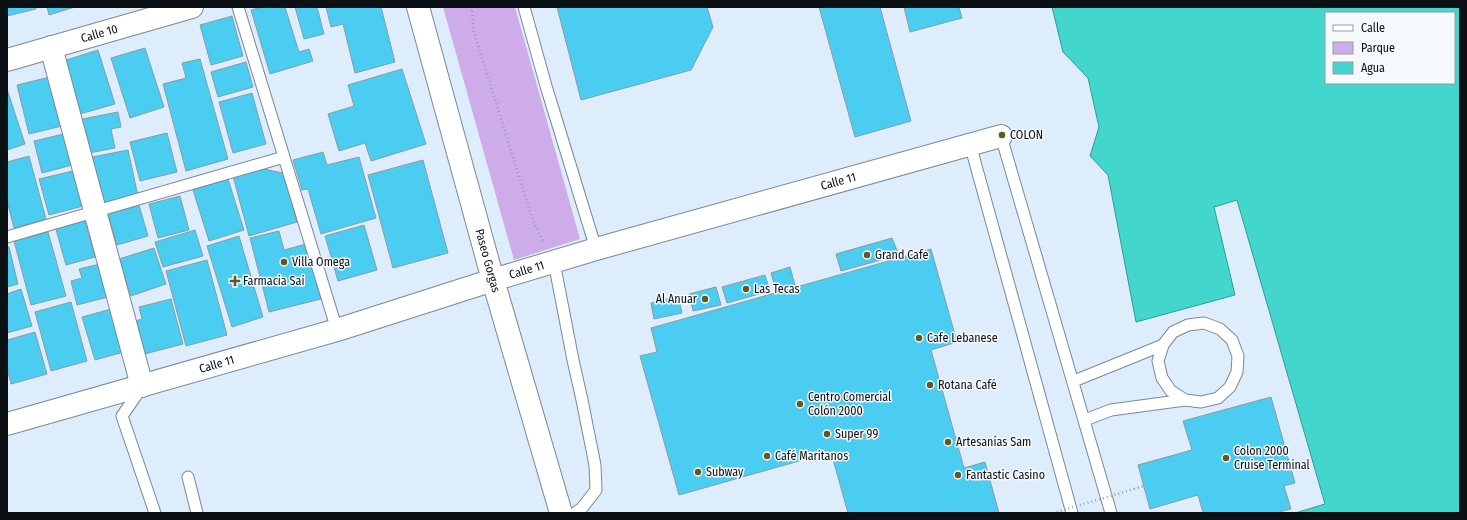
<svg xmlns="http://www.w3.org/2000/svg" width="1467" height="520" font-family="'Fira Sans Condensed',sans-serif">
<style>
.green{fill:#ceabe9}
.water{fill:#42d6cd;stroke:#329b96;fill-rule:evenodd}
.building{fill:#4acdf0;stroke:#889da4}
.lines{fill:none;stroke-linecap:round;stroke-linejoin:round}
.lane-casing{stroke:#7b8896;stroke-width:13}
.street-casing{stroke:#7b8896;stroke-width:24}
.secondary-casing{stroke:#7b8896;stroke-width:24}
.path{stroke:#95a1ac;stroke-width:2.5;stroke-dasharray:1 3;stroke-linecap:butt}
.lane{stroke:#fff;stroke-width:11}
.street{stroke:#fff;stroke-width:22}
.secondary{stroke:#fff;stroke-width:22}
.path-bridge{stroke:#95a1ac;stroke-width:2.5;stroke-dasharray:1 3;stroke-linecap:butt}
.poi-dot{fill:#625824;stroke:#f6f9fc;stroke-width:1.5}
.labels{text-anchor:middle;dominant-baseline:central;stroke-width:3;stroke-linejoin:round;paint-order:stroke}
.street-label{font-size:12px;fill:#0b1015;stroke:#f6f9fc}
.poi-label{font-size:12px;fill:#0b1015;stroke:#f6f9fc;text-anchor:start}
</style>
<rect width="100%" height="100%" fill="#deedfc"/>
<path class="green" d="M443,7H515L580,239L514,260Z"/>
<path class="water" d="M1052,7H1460V513H1295L1325,504L1237,200L1214,207L1235,295L1136,322L1108,175L1090,156L1099,127L1088,78L1063,52ZM1326,13H1454V83H1326Z"/>
<path class="building" d="M7,7H36V9L7,16Z
M47,7H75L49,15Z
M262,7H285L299,52L309,49L313,61L270,74L251,10Z
M295,7H317L324,34L304,39Z
M326,7H381L395,62L355,73L343,24L331,27Z
M557,7H707L713,27L691,70L581,100Z
M819,7H880L911,121L855,137Z
M904,7H959L962,18L910,32Z
M232,16L243,56L211,65L200,25Z
M145,48L164,107L130,118L111,58Z
M98,50L115,104L80,114L63,61Z
M200,59L228,159L186,171L163,84L186,78L182,63Z
M246,62L253,87L218,97L211,72Z
M402,69L426,144L371,161L365,143L339,151L328,114L354,106L348,85Z
M50,77L62,126L29,134L17,85Z
M7,89L25,144L7,150Z
M252,93L266,144L233,153L219,102Z
M118,112L121,127L111,129L115,148L89,153L82,119Z
M68,133L76,164L42,173L34,141Z
M167,133L177,172L140,181L130,142Z
M128,150L138,196L102,204L92,157Z
M323,152L327,165L359,157L376,218L321,234L308,189L302,190L293,160Z
M29,156L46,219L14,228L7,201V162Z
M423,160L448,253L393,268L368,175Z
M264,169L283,173L297,222L249,236L233,176Z
M77,170L87,205L49,215L39,179Z
M228,179L244,230L209,241L193,190Z
M180,196L189,230L158,238L149,204Z
M139,205L148,236L117,245L108,214Z
M84,218L95,257L66,265L55,226Z
M364,225L377,270L338,281L325,236Z
M195,230L203,256L163,267L155,242Z
M279,231L284,250L306,244L321,299L269,312L250,238Z
M48,232L66,296L31,305L14,241Z
M239,236L263,317L232,327L207,246Z
M892,238L899,255L841,271L836,254Z
M7,247H9L18,284L7,287Z
M154,248L166,284L131,296L119,259Z
M931,249L957,342L931,350L964,468L985,462L999,513H848L831,452L679,495L640,356L657,352L651,328Z
M207,260L227,335L186,346L166,271Z
M104,263L112,296L77,305L71,281L82,278L79,269Z
M790,267L795,285L776,290L771,273Z
M765,275L770,291L727,303L722,287Z
M716,287L721,305L693,311L689,294Z
M21,289L32,326L7,333V294Z
M678,296L682,313L654,319L651,303Z
M171,299L183,344L141,355L132,322L142,319L139,307Z
M71,302L87,361L51,371L35,312Z
M111,309L124,352L95,360L82,317Z
M35,332L47,374L11,384L7,368V340Z
M1271,397L1295,483L1284,486L1291,509L1275,513H1203L1198,495L1150,509L1138,465L1192,450L1183,421Z"/>
<g class="lines">
<g class="lane-casing">
<path id="lane" d="M238,7L337,330
M524,7L546,86L596,249
M1001,136L1111,513
M970,144L1072,513
M7,237L284,157
M554,262L573,360L582,400L595,465L596,490L582,508L575,513
M1074,381L1163,345L1173,332L1188,325L1204,323L1220,329L1232,340L1238,356L1237,372L1230,387L1218,398L1201,402L1185,400L1171,391L1162,378L1158,361L1163,345
M142,387L122,416L155,513
M1085,420L1111,410L1185,400
M188,477L197,513"/>
</g>
<g class="street-casing">
<g id="street">
<path d="M51,47L142,386"/>
<path id="s1" d="M7,60L192,7"/>
<path id="s2" d="M7,424L337,330L493,280L596,249L1001,136"/>
</g>
</g>
<g class="secondary-casing">
<g id="secondary">
<path id="s3" d="M418,7L493,280L561,513"/>
</g>
</g>
<path class="path" d="M472,7L473,29L533,221L544,243
M1134,489L1144,486"/>
<use href="#lane" class="lane"/>
<use href="#street" class="street"/>
<use href="#secondary" class="secondary"/>
<path class="path-bridge" d="M1053,513L1134,489"/>
</g>
<g class="poi-dot">
<circle cx="1002" cy="135" r="4"/>
<circle cx="867" cy="255" r="4"/>
<circle cx="284" cy="262" r="4"/>
<path d="M233 275h4v4h4v4h-4v4h-4v-4h-4v-4h4z"/>
<circle cx="746" cy="289" r="4"/>
<circle cx="705" cy="299" r="4"/>
<circle cx="919" cy="338" r="4"/>
<circle cx="930" cy="385" r="4"/>
<circle cx="800" cy="404" r="4"/>
<circle cx="827" cy="434" r="4"/>
<circle cx="948" cy="442" r="4"/>
<circle cx="767" cy="456" r="4"/>
<circle cx="1226" cy="458" r="4"/>
<circle cx="698" cy="472" r="4"/>
<circle cx="958" cy="475" r="4"/>
</g>
<g class="labels">
<g class="street-label">
<text stroke="none"><textPath href="#s1" startOffset="96">Calle 10</textPath></text>
<text stroke="none"><textPath href="#s2" startOffset="866">Calle 11</textPath></text>
<text stroke="none"><textPath href="#s3" startOffset="263">Paseo Gorgas</textPath></text>
<text stroke="none"><textPath href="#s2" startOffset="542">Calle 11</textPath></text>
<text stroke="none"><textPath href="#s2" startOffset="218">Calle 11</textPath></text>
</g>
<g class="poi-label">
<text x="1010" y="135">COLON</text>
<text x="875" y="255">Grand Cafe</text>
<text x="292" y="262">Villa Omega</text>
<text x="243" y="281">Farmacia Sai</text>
<text x="754" y="289">Las Tecas</text>
<text x="697" y="299" text-anchor="end">Al Anuar</text>
<text x="927" y="338">Cafe Lebanese</text>
<text x="938" y="385">Rotana Café</text>
<text x="808" y="397">Centro Comercial<tspan x="808" dy="14">Colón 2000</tspan></text>
<text x="835" y="434">Super 99</text>
<text x="956" y="442">Artesanías Sam</text>
<text x="1234" y="451">Colon 2000<tspan x="1234" dy="14">Cruise Terminal</tspan></text>
<text x="775" y="456">Café Maritanos</text>
<text x="706" y="472">Subway</text>
<text x="966" y="475">Fantastic Casino</text>
</g>
</g>
<rect width="1467" height="520" fill="none" stroke="#0b1015" stroke-width="16"/>
<rect x="1325" y="12" width="130" height="72" fill="#f6f9fc" stroke="#989ca0"/>
<rect x="1333" y="25" width="20" height="6" fill="#ffffff" stroke="#989ca0"/>
<text x="1361" y="32" font-size="12" fill="#0b1015">Calle</text>
<rect x="1333" y="42" width="20" height="12" fill="#ceabe9" stroke="#989ca0"/>
<text x="1361" y="52" font-size="12" fill="#0b1015">Parque</text>
<rect x="1333" y="62" width="20" height="12" fill="#42d6cd" stroke="#989ca0"/>
<text x="1361" y="72" font-size="12" fill="#0b1015">Agua</text>
</svg>
